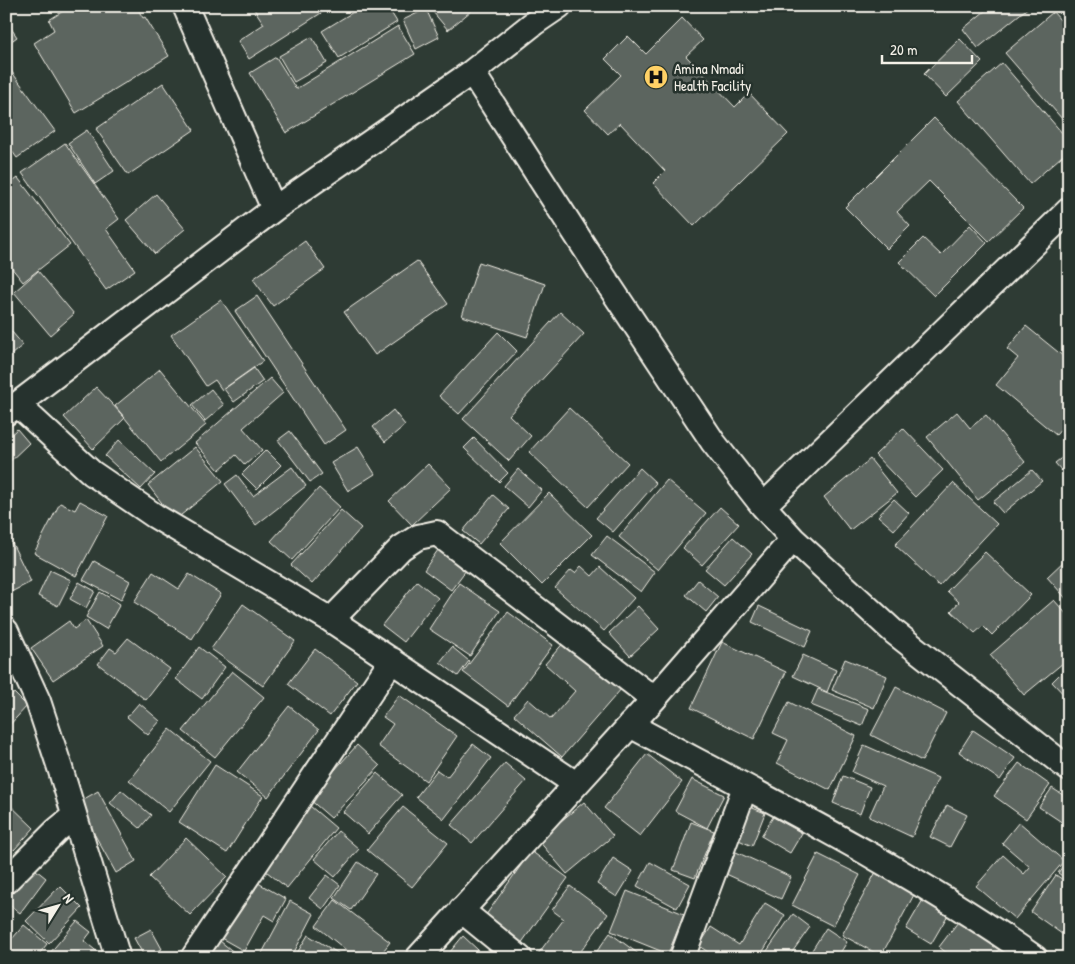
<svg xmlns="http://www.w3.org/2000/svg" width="1075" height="964" font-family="'Patrick Hand',sans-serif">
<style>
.building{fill:#5c655e;stroke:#f4f1e8}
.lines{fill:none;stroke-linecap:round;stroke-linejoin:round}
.street-casing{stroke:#f4f1e8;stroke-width:28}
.street{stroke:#26332d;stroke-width:24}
.labels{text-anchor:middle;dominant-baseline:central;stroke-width:5;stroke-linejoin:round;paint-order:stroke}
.poi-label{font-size:15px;fill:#f4f1e8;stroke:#26332d;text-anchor:start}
</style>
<rect width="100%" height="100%" fill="#2e3b34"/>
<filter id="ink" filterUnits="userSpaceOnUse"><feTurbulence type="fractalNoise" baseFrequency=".02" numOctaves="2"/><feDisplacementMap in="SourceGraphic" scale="10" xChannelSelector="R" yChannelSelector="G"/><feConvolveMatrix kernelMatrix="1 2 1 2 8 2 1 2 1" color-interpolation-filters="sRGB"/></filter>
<g filter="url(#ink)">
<path class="building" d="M71,6H136L143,18L145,17L169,56L76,113L34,43L54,30L49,20Z
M252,6H328L329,8L249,59L238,41L264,24Z
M363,6H387L397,22L339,58L322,31Z
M428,6H477L448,30Z
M991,6H1030L978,48L963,29Z
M1052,6H1067L1059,14Z
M426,9L439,37L416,49L403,20Z
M1053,12L1069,30V127L1005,53Z
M682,18L703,40L686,56L735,107L749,93L788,134L694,226L653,183L665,171L620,123L608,134L585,110L621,75L605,59L628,36L646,54Z
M6,21L17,37L6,45Z
M398,26L415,54L286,133L250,73L276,57L296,89Z
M312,37L327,63L294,82L279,56Z
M960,39L982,62L946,97L924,74Z
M1002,63L1069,141V150L1030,184L958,101Z
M6,64L55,131L17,158L6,143Z
M163,83L194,130L128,175L96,129Z
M934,118L1023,208L989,241L929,181L897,212L910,226L887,249L845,207Z
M87,130L114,171L95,184L68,143Z
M65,143L119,219L106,229L135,270L106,290L22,173Z
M18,178L70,245L23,282L6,261V187Z
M156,194L185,229L155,254L126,220Z
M970,225L987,243L934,296L899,262L923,238L941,255Z
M305,241L325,269L273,306L253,279Z
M417,261L448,304L375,355L344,312Z
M479,262L545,284L527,337L462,316Z
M38,271L74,314L50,335L14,292Z
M257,296L346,430L324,445L235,311Z
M221,300L263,361L222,390L215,380L206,386L171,335Z
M560,312L584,334L509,415L531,436L509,461L463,419Z
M6,325L23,345L6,359Z
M1026,326L1069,361V420L1056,435L996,385L1018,358L1007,349Z
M498,332L517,351L459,414L439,396Z
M254,368L263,381L234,402L224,389Z
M160,369L206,425L161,462L115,406Z
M270,378L283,393L243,428L262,450L245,465L236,455L219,470L195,443Z
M96,387L125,418L93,449L64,417Z
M211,389L224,405L205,421L192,405Z
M569,408L628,463L588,507L529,452Z
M393,410L405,425L385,442L373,427Z
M957,412L970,428L986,415L1025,462L978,500L927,437Z
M903,428L943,470L915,497L875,455Z
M17,429L29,443L6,465V439Z
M290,431L322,474L310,482L278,440Z
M474,438L508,473L499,482L464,448Z
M119,440L155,474L141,489L105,456Z
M195,447L223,481L175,520L148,485Z
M358,447L375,474L348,491L331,463Z
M266,450L281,465L257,489L242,474Z
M1069,452V479L1055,463Z
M870,459L897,493L850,530L824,497Z
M428,464L451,488L412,525L389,501Z
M292,467L306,486L256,525L225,484L237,475L253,496Z
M640,468L656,483L613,532L596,518Z
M518,469L542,490L528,507L504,486Z
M1032,470L1042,481L1003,513L993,502Z
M667,480L706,513L658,570L619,537Z
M953,483L997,524L939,586L895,545Z
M319,488L340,507L292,560L271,541Z
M549,493L592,535L542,585L500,543Z
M493,495L509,509L479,544L463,531Z
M894,499L909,513L894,530L878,516Z
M80,501L108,516L76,576L34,553L60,503L75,510Z
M720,507L739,524L702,565L683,548Z
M341,510L361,528L312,584L291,565Z
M607,536L655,572L641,592L592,555Z
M733,537L752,554L724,585L705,569Z
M12,543L31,582L9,593L6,587V546Z
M438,550L466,570L451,590L424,570Z
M985,552L1031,595L992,635L983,626L975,633L951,611L959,602L947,591Z
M1066,559L1069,562V602L1047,577Z
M94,561L130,581L121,600L83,580Z
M581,566L592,576L600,567L634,598L604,631L555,588L571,570L575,573Z
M50,570L71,580L58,606L38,596Z
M153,572L179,589L189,574L221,594L192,639L134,602Z
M698,580L718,597L706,612L686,595Z
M417,581L438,598L404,642L382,625Z
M79,582L95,591L86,608L70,599Z
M459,583L500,611L470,656L429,629Z
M100,592L120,604L106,629L86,617Z
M1054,600L1069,617V658L1024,695L990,655Z
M243,604L295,641L263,686L211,649Z
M638,606L659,629L630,656L609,633Z
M759,606L812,631L805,647L752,622Z
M508,612L553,645L508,706L463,672Z
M86,620L103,646L53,680L31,648L69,621L74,629Z
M128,638L170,669L146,700L98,664L110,648L116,652Z
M566,640L622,688L562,757L514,715L528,699L551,719L575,691L545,664Z
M722,642L786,672L754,739L691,708Z
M199,647L225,667L202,699L176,679Z
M452,647L469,661L458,676L440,662Z
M315,649L357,681L330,716L288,684Z
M803,655L836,670L827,692L793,676Z
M845,659L887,676L874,708L832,690Z
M1069,665V700L1052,682Z
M232,671L264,697L215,757L183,731Z
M896,687L946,713L922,761L871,735Z
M818,689L869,709L862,726L811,705Z
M14,693L27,706L6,729V702Z
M399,695L457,736L426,781L378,746L393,724L383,717Z
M789,702L856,736L830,790L777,763L788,740L773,733Z
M139,703L160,721L148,735L127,717Z
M289,706L319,730L268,797L237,772Z
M170,729L210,761L169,812L129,780Z
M973,730L1015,758L1000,780L959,752Z
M473,744L491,758L444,819L416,797L437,770L447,777Z
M357,745L380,766L331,818L309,799Z
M864,745L938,778L912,837L869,817L883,786L852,772Z
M647,754L682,782L640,836L604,808Z
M505,763L526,781L472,843L451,825Z
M1019,763L1050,785L1026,819L994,796Z
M215,765L263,796L227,853L179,822Z
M377,773L402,795L368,834L343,812Z
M843,776L870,787L860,814L833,803Z
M692,779L724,795L707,828L675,811Z
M1052,788L1069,799V827L1039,807Z
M121,790L151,815L140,828L110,803Z
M98,791L136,861L116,873L77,803Z
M6,801L34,828L14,850L6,843Z
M584,802L613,836L567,874L538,840Z
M745,805L765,813L752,846L732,837Z
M947,805L967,815L950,847L930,837Z
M310,806L336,828L287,888L261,867Z
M403,807L448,843L412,887L367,850Z
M773,817L802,833L790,853L761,836Z
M691,822L714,831L695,878L673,870Z
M1019,822L1064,861L1015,919L976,886L1003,855L1024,874L1030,867L1002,843Z
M338,831L359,849L335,877L314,859Z
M186,838L227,877L190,915L149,877Z
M531,851L568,878L518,948L481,922Z
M736,852L791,877L781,899L726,874Z
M818,854L860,875L833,926L792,905Z
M613,858L633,871L617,897L597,884Z
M1068,859L1069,860V881L1058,873Z
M26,862L46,878L20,913L6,902V888Z
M358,862L376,874L351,910L334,898Z
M650,862L690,884L677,908L637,886Z
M877,870L916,891L881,956L842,935Z
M327,875L340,885L323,909L309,898Z
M1056,875L1069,884V939L1031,912Z
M253,880L286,899L274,921L264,915L244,951L221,938Z
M60,886L82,908L49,943L26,921Z
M570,886L608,914L576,958H535L564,919L552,910Z
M627,891L684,914L668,954L611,931Z
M924,898L949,913L931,944L906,929Z
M335,900L390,942L378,958H356L316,926Z
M290,901L314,914L291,958H262L260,957Z
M765,903L785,915L759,958H717L699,946L711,927L739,945Z
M793,914L810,927L788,958H762Z
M961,918L1000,948L993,958H987L979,952L975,958H953L939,947Z
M77,921L91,932L84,941L105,958H54L49,954Z
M24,925L47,944L36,958H6V946Z
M826,928L847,942L837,958H807Z
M151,929L162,949L145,958L134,938Z
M610,933L644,958H592Z
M308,935L346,958H294Z
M463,936L478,950L472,958H445Z
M220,941L241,958H216L210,953Z"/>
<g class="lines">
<g class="street-casing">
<path id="street" d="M185,6L274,209
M559,6L534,23L472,72L601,273L713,442L763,506L793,539L894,632L1069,769
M18,405L92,473L155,516L331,620L576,784
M6,413L274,209L472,72
M763,506L1069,210
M331,620L401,548L418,537L437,533L654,699
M6,631L38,701L60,768L118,958
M630,725C767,799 907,868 1035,958
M6,881L57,830L74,816
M461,910L520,958
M193,958L392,660
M418,958L654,699L793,539
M682,958L745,787"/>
</g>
<use href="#street" class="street"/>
</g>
</g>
<defs>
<g id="hospital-disc" transform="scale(1.25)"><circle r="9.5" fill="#ffd166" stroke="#26332d"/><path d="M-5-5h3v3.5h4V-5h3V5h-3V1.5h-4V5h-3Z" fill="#111"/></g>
</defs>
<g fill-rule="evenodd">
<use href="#hospital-disc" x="656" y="77"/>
</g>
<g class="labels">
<g class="poi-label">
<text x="674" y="68">Amina Nmadi<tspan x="674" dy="17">Health Facility</tspan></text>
</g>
</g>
<rect width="1075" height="964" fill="none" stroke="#26332d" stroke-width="25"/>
<rect x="12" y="12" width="1050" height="939" fill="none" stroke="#f4f1e8" stroke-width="2" filter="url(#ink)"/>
<g transform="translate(58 906) rotate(53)" stroke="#26332d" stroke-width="4" paint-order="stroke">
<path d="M0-4L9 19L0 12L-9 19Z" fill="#f4f1e8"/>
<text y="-8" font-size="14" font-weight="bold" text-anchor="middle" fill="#f4f1e8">N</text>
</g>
<path d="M882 55v8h90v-8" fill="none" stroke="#f4f1e8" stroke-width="2.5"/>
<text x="890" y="55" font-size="15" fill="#f4f1e8" stroke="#26332d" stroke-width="4" paint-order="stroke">20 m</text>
</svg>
